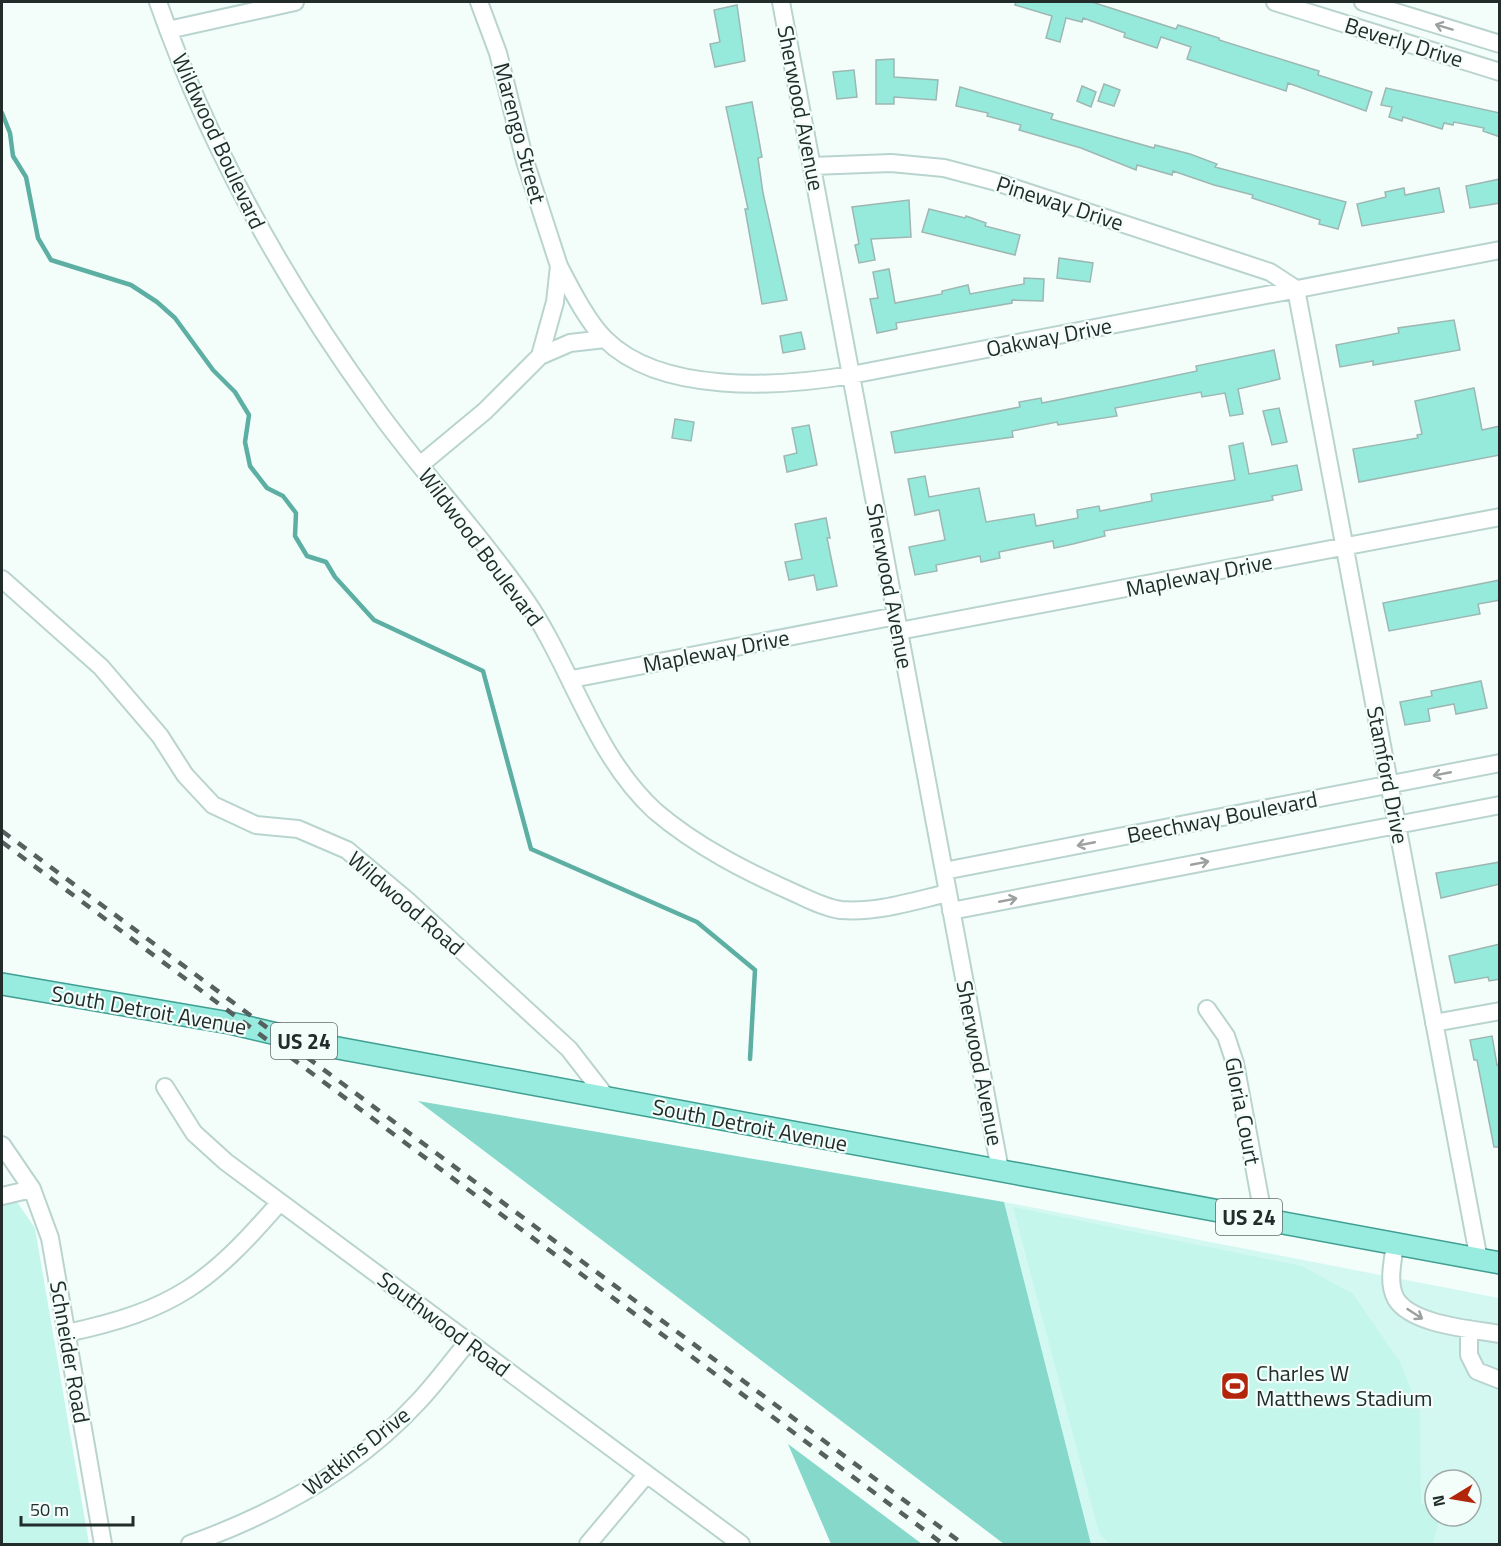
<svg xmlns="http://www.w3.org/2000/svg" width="1501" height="1546" font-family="'Titillium Web',sans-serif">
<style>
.built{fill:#d3f8f1;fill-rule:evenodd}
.green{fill:#c4f6ec}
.forest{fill:#85d8ca}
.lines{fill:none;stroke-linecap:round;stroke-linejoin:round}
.stream{stroke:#5cafa2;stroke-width:4.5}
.building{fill:#96eadb;stroke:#9db7b2;stroke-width:1.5}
.minor-casing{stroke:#b9d4ce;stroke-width:20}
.major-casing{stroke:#419f92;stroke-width:24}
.minor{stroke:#fff;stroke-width:16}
.major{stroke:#97ebdf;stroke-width:21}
.rail{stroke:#56605e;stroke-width:4.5;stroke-dasharray:10 10;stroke-linecap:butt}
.oneway{stroke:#9ca09f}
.labels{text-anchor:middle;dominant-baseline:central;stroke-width:4.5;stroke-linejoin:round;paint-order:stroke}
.shield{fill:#f3fefb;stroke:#616b69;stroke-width:1.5}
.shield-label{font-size:21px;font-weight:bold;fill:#222c2a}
.street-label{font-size:22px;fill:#222c2a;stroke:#f3fefb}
.poi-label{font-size:22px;fill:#222c2a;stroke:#f3fefb;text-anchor:start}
</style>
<rect width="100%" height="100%" fill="#f3fefb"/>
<path class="built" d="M1004,1202L1499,1298V1544H1091ZM1435,1480H1471V1516H1435Z"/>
<path class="green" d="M17,1202L35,1228L89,1544H2V1205Z
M1013,1207L1302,1266L1353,1294L1400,1362L1420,1411L1421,1503L1435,1509V1516H1440L1433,1544H1109L1099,1533Z"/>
<path class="forest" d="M418,1101L1004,1202L1091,1544H1004Z
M788,1444L922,1544H831Z"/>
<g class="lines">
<path class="stream" d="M2,113L10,133L13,156L26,177L38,238L51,260L131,285L157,302L175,318L213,370L235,392L249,415L245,442L250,466L267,488L283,496L296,513L295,536L307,556L326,562L335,577L374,620L483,671L531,849L697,922L755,970L750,1059"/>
</g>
<path class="building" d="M1016,2H1092L1176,29L1178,25L1219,38V40L1319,71L1318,75L1372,92L1366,111L1288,83L1286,91L1187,59L1191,47L1161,37L1157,48L1124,37L1125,33L1083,18L1082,22L1066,18L1060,42L1046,38L1052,16L1015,5Z
M737,5L745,61L715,67L710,44L720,42L714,10Z
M894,59V77L938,80L936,100L894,97V104H876V60Z
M854,70L857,97L837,99L833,72Z
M1104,84L1120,90L1114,106L1098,101Z
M1082,86L1096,92L1091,107L1077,101Z
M960,87L1053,114L1051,119L1154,148L1155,145L1190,154L1217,164L1215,167L1346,202L1338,229L1319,224L1320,220L1252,198L1253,195L1214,185L1173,171L1172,175L1137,165L1136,170L1081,148L1019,130L1021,125L987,116L988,113L956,106Z
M1386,88L1500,113V137L1483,131L1484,128L1454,122L1453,125L1444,123L1442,129L1403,117L1402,121L1389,117L1392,107L1381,105Z
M752,102L762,157L758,158L763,193L787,300L762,304L745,209H748L726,107Z
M1500,179V203L1470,208L1466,186Z
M1404,188L1405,195L1439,188L1444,212L1362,226L1357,204L1386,197L1385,192Z
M909,200L911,237L871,239L875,260L859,263L855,245L859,244L852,207Z
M929,209L965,218L966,216L986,223L985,226L1020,235L1015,255L922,232Z
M1059,258L1093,263L1090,282L1057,278Z
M889,269L895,303L942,294V291L968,285L970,294L1024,284V278L1044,279L1043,301L1012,300V303L896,323L897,329L877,333L870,299L878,298L873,272Z
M1454,320L1460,350L1373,365V361L1340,367L1336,345L1399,333L1398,328Z
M801,332L805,349L783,353L780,336Z
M1274,350L1280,379L1238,389L1243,414L1230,416L1225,393L1202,397L1201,392L1115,408L1117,416L1058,425L1057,422L1012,431L1013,437L895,453L891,432L1020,407L1019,402L1041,398L1042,403L1126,386L1197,371L1196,366Z
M1474,388L1482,430L1500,426V455L1359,482L1353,449L1418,438L1417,435L1422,434L1415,401Z
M1279,408L1287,442L1272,445L1263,411Z
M675,419L694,422L691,441L672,438Z
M809,425L817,465L787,472L784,456L797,453L792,428Z
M1243,443L1249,474L1297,465L1302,490L1272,496L1273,500L1104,531L1105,536L1073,544L1054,548L1053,541L999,552L1000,558L981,562L980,556L936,565L937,571L915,575L909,547L945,540L939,510L915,515L908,479L925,476L929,497L979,488L986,522L1034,514L1036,526L1078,518L1077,510L1099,506L1100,511L1152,501L1151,494L1235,480L1229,446Z
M826,518L830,538H827L837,586L817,590L814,575L789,580L785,562L802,559L795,524Z
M1500,580V600L1478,604L1480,614L1389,631L1383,603Z
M1481,681L1487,708L1456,714L1454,704L1428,709L1430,721L1405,725L1400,702L1432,696L1431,691Z
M1500,862V884L1441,898L1436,873Z
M1500,944V979L1489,981L1488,977L1455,983L1449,956Z
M1492,1036L1497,1065L1500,1064V1147H1494L1477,1060H1474L1470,1040Z"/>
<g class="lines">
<g class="minor-casing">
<path id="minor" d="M158,2C209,147 285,283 375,407C422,473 479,532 525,599C572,667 593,754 655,811C697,847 749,873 799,895C812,901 826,908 841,910C877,913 913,901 948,893
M781,2L1000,1170
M1275,2L1500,72
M1363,2L1500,44
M168,30L295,2
M812,166L891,163L944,168L993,181L1270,272L1296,289L1479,1260
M559,266C571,289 587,321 605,339C661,395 780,387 851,375L1500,250
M540,356L570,343L605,339
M420,465L485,411L540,356L555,302L559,266L525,161L498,53L479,2
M2,579L101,667L160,736L185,775L213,805L256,825L298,829L347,850L409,902L569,1049L607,1098
M899,631L1500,517
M572,679L896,616
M944,871L1500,763
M951,911L1500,805
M1207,1009L1226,1036L1235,1063L1264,1220
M1434,1023L1500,1011
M165,1087L194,1133L226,1162L741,1544
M2,1145L32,1189L50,1238L103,1544
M2,1196L32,1189
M1395,1244C1393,1261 1387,1283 1396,1299C1412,1325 1472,1329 1500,1334
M1469,1329V1355L1477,1371L1500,1380
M67,1333C174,1310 209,1284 280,1202
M190,1544C274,1514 356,1469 418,1402C436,1383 451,1362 468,1342
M588,1544L646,1475"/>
</g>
<g class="major-casing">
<path id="major" d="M2,984L230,1023L327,1046L1500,1263"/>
</g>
<use href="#minor" class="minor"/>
<use href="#major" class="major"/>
<path class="rail" d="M2,831L963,1544
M2,842L943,1544"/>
</g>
<defs><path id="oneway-shaft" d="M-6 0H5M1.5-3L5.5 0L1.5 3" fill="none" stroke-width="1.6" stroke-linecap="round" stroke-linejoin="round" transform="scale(1.5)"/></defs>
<g class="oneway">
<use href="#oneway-shaft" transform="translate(1444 27) rotate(-163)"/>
<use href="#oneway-shaft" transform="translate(1442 774) rotate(169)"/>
<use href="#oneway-shaft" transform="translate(1086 844) rotate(169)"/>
<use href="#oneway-shaft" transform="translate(1200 863) rotate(-11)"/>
<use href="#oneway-shaft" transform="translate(1008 900) rotate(-11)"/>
<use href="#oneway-shaft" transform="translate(1415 1314) rotate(33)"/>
</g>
<defs>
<g id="stadium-square" transform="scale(1.5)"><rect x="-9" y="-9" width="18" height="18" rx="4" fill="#b2250b" stroke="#f3fefb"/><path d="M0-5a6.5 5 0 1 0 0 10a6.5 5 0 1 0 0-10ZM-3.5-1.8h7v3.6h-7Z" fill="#fff"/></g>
</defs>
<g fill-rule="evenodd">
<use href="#stadium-square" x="1235" y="1386"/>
</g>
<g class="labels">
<g class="shield">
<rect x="271" y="1023" width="66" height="36" rx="4.5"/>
<rect x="1216" y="1199" width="66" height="36" rx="4.5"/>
</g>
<g class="shield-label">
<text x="304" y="1041">US 24</text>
<text x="1249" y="1217">US 24</text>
</g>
<g class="street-label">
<text transform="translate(1404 42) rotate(17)">Beverly Drive</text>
<text transform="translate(801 108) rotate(79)">Sherwood Avenue</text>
<text transform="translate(520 133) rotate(75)">Marengo Street</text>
<text transform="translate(219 141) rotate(65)">Wildwood Boulevard</text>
<text transform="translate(1060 203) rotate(18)">Pineway Drive</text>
<text transform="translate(1049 337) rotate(-11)">Oakway Drive</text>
<text transform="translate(481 547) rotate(53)">Wildwood Boulevard</text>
<text transform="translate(1199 575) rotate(-11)">Mapleway Drive</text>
<text transform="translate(890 586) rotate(79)">Sherwood Avenue</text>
<text transform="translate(716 651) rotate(-11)">Mapleway Drive</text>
<text transform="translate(1388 775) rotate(79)">Stamford Drive</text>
<text transform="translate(1222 817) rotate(-11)">Beechway Boulevard</text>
<text transform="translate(406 903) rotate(41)">Wildwood Road</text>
<text transform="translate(149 1010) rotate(10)">South Detroit Avenue</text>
<text transform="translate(980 1063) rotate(79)">Sherwood Avenue</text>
<text transform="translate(1243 1111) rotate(79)">Gloria Court</text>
<text transform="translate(750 1125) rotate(11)">South Detroit Avenue</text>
<text transform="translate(444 1324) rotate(37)">Southwood Road</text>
<text transform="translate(70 1352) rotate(80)">Schneider Road</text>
<text transform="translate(356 1451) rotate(-38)">Watkins Drive</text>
</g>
<g class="poi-label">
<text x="1256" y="1373">Charles W<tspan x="1256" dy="25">Matthews Stadium</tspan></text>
</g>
</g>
<rect width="1501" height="1546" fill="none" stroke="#222c2a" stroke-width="6"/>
<g transform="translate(1453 1498) rotate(259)"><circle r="28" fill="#f3fefb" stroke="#9faaa7" stroke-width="1.5"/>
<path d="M0-4.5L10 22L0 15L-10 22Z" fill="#b2250b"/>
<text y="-9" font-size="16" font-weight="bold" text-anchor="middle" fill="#222c2a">N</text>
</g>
<path d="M21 1516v9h112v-9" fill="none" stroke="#222c2a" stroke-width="3"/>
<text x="30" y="1516" font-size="18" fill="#222c2a" stroke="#f3fefb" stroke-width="4.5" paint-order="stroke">50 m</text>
</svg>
